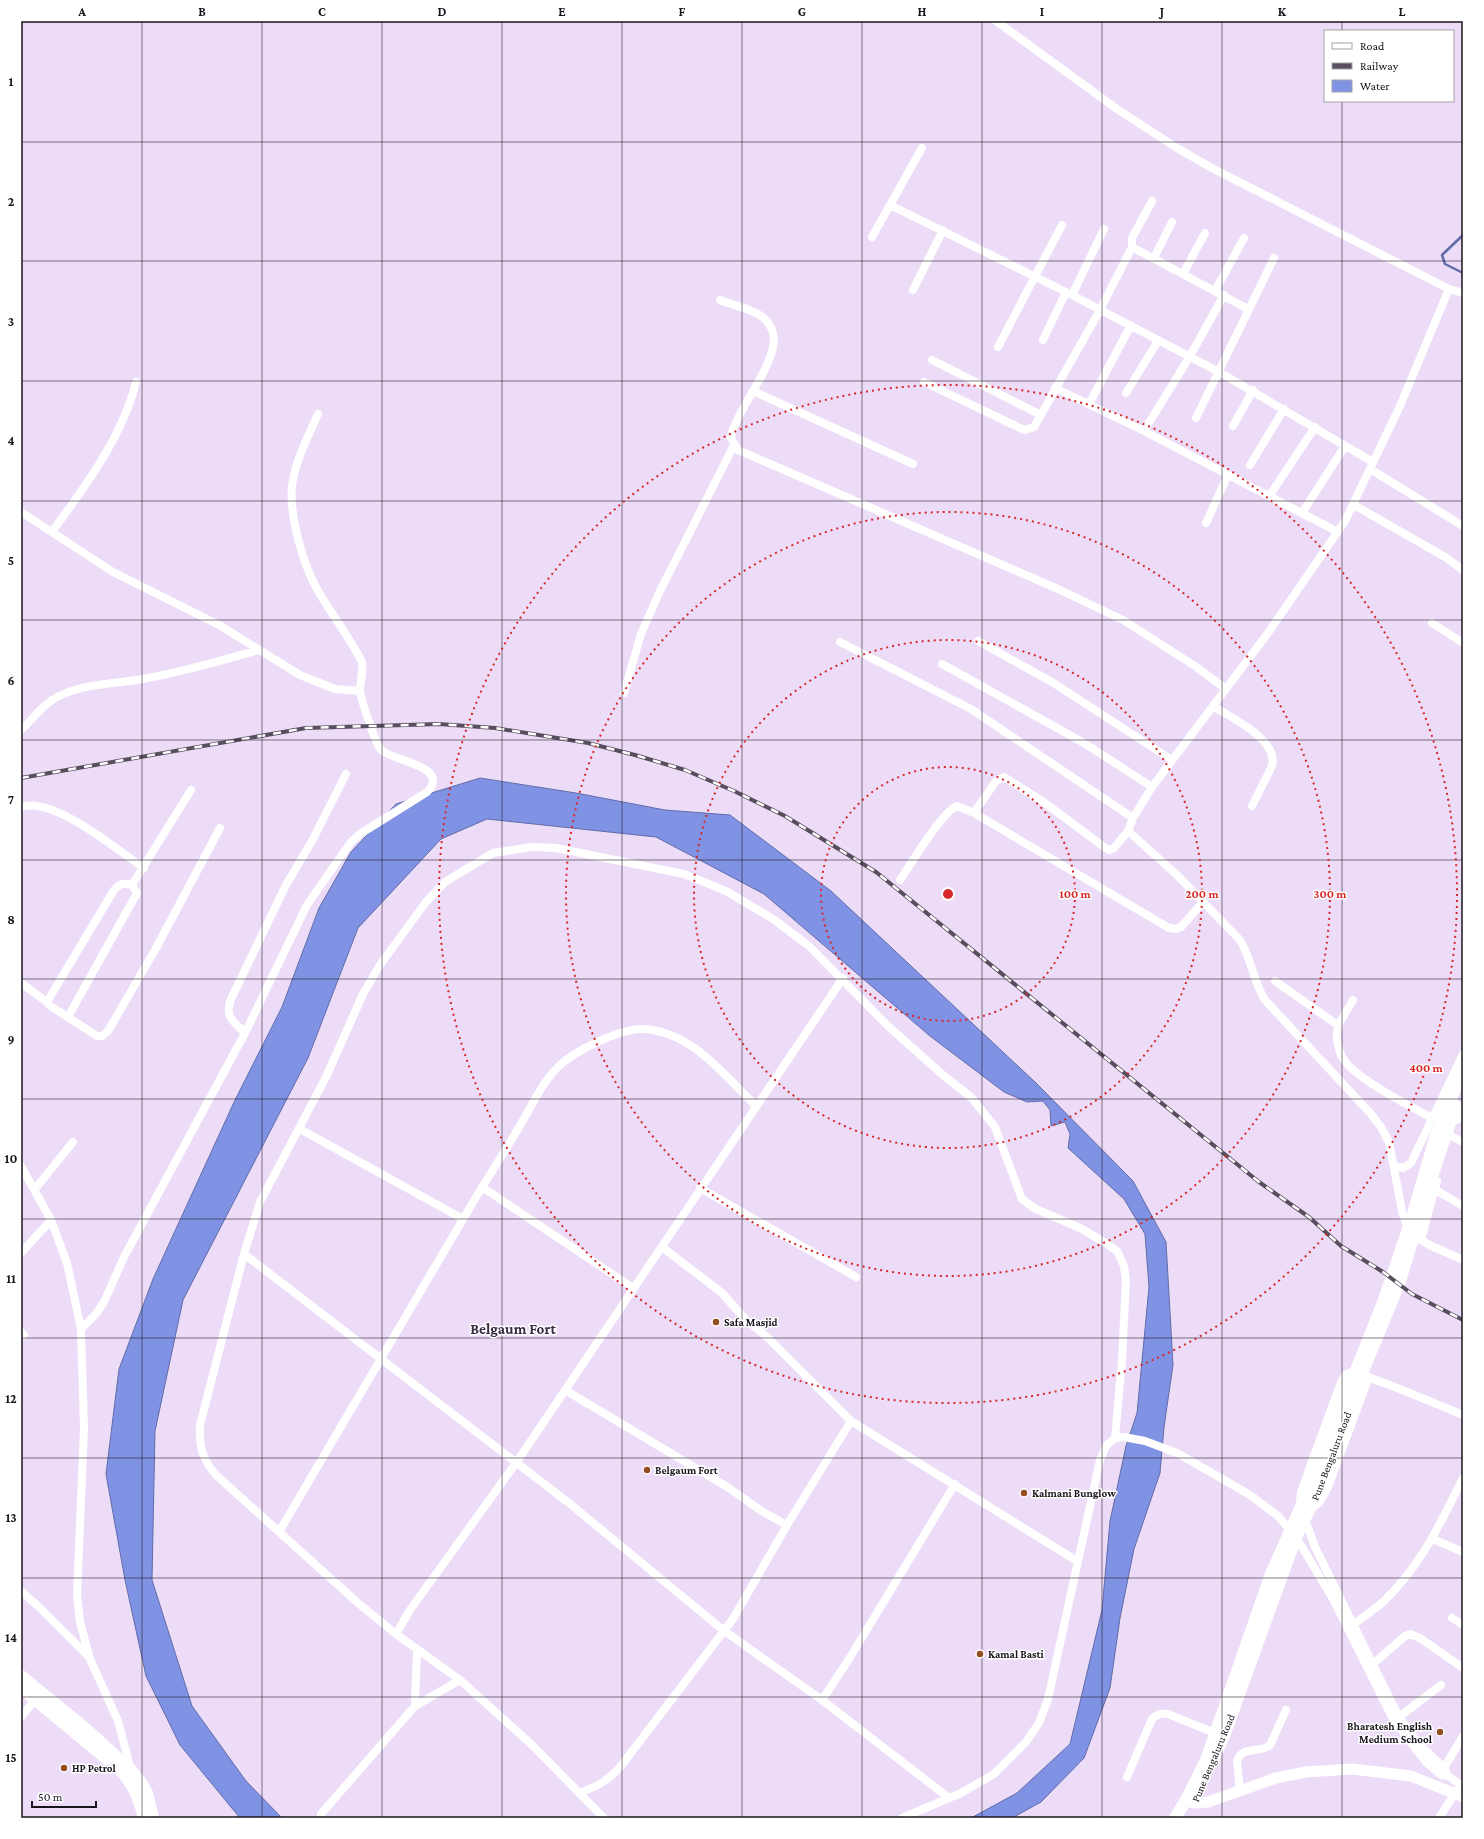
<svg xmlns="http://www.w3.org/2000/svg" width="1484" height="1839" font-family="'Crimson Pro',serif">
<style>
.water{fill:#8092e4;stroke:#616ca8}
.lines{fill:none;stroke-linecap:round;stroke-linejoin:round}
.stream{stroke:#616ca8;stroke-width:2.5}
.minor{stroke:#fff;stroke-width:8}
.secondary{stroke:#fff;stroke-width:11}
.primary{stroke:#fff;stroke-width:12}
.rail-casing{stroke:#584f5e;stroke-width:4}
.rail{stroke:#fff;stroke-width:2.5;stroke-dasharray:8;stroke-linecap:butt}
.grid{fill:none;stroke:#1a141d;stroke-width:1;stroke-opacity:0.55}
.ring{fill:none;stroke:#d62828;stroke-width:2;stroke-dasharray:2 4}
.poi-dot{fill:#934f21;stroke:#fff;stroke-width:1.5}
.labels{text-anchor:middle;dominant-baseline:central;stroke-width:3;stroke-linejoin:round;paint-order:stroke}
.poi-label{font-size:11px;font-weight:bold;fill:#1a141d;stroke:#fff;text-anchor:start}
.street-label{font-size:11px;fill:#1a141d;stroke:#fff}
.district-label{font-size:15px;font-weight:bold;fill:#392b40;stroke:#fff}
.centre{fill:#d62828;stroke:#fff;stroke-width:2}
.ring-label{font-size:12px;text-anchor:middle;font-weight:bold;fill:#d62828;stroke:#fff;stroke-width:3;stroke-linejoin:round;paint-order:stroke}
.neatline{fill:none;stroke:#1a141d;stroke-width:1.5}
.grid-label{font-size:13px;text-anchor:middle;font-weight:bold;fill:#1a141d}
</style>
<rect width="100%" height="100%" fill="#eddcf7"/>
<path class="water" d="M480,778L576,793L665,810L730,815L831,891L1036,1083L1133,1181L1166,1242L1173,1365L1164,1427L1160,1473L1134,1549L1120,1618L1110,1688L1084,1758L1041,1802L1012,1818H971L1017,1793L1070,1744L1102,1610L1110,1521L1126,1446L1137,1413L1149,1287L1145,1234L1124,1199L1068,1148L1070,1134L1065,1122L1051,1126L1050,1110L1043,1101L1027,1102L1004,1092L930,1036L764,894L656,837L487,819L441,839L358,928L308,1058L183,1300L155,1431L152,1580L192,1706L246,1781L282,1818H240L180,1745L146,1676L125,1580L106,1474L119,1369L153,1279L235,1100L282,1007L319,908L351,852L396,804Z"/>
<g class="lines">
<path class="stream" d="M1463,235L1442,255L1445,264L1463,273"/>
<path class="minor" d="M996,21L1117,109L1177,148L1210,167L1449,289L1463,293
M890,205L1072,295L1219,372L1373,462
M872,237L922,148
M1132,247L1248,309
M1154,258L1172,222
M1183,274L1205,233
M913,290L943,230
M1215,291L1244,238
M1072,295L1104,229
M720,300C732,305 756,310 765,319C771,325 774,333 774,341C772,368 741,405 732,432L731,438L738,450L1058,589L1123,620L1195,666L1226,689
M1043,340L1066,292
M998,347L1062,225
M932,360L1041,415
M924,382L1020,428L1025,430L1034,427L1100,310L1132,247V238L1152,201
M1055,388L1144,431L1338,532
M753,391L913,464
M1126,393L1158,341
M1089,404L1131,325
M1196,418L1274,258
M1233,426L1253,390
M1144,431L1190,356L1224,295
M1250,465L1284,409
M1370,469L1463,526
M1270,495L1315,427
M1354,505L1445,557L1463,570
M21,512L113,572L219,625L300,675L335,689L360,691
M1302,513L1345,446
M1206,523L1228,475
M52,532C85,486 122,438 136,382
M1432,623L1463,643
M978,641L1052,682L1172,760
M840,642L971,709L1133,818
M942,664L1084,743L1152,787
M624,693L641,634L659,593L734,445
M1213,706C1232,718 1279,740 1272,766L1252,806
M21,730C33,719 44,703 59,696C86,683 115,684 143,679C183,672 220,661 259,650
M21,807C54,796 117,850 144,868
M974,813L996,781L1004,777L1045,803L1104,847L1109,850L1114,848L1128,831L1133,818L1152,787L1268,633L1345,521L1400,406L1449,289
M1128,831L1177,875L1240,940C1252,960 1253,981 1265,1000L1371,1114L1381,1127L1389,1142L1402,1211C1404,1219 1407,1228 1413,1234C1426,1246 1447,1252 1463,1260
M900,880C911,864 941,813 957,806L974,813L1169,928L1176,929L1181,927L1203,902
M132,885L191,790
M1275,981L1339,1026
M21,983L47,1002
M1353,1000C1348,1010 1339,1020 1337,1031C1336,1040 1339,1053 1344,1060C1358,1080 1410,1106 1432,1118
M68,1017L137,893L132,885C123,883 120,883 114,890L47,1002L49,1005L97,1036H102L108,1031L155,950L220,828
M245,1033C233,1021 224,1017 231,999L286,885L312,841L346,774
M1457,1120L1463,1106
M300,1129L463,1219
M1451,1136L1463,1142
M21,1166L51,1220L67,1263L81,1329L84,1428L77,1595L80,1622L90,1659L118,1721L131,1770
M1394,1166L1403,1168L1411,1163L1463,1054
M482,1187L633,1288
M700,1188L856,1277
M35,1189L73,1142
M1434,1189L1463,1206
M1421,1240L1437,1181
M662,1247L722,1293L745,1319L766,1336L851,1421L1077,1561
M21,1253L51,1220
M244,1254L569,1503L723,1630L822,1700L949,1798
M81,1329L96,1314L104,1302L124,1257L245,1033L307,905L351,842L360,834L427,792C452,766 392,761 381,750C376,744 360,698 360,689C361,680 363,672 362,662C349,636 331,614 317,589C303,564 289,515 292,486C295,461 308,437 318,414
M21,1332L24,1335
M565,1390L729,1488L763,1512L787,1525
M1300,1502L1301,1492L1311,1464L1340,1385C1342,1381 1344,1374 1349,1373C1362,1371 1445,1408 1463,1415
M1311,1508C1321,1504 1323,1496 1328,1487L1369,1377
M1304,1517L1315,1547L1399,1717L1419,1744L1444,1768L1448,1776
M279,1532C343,1425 406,1317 469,1209C485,1182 502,1156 518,1129C531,1108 540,1085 558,1067C574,1051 619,1029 642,1029C690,1030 724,1075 756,1106
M1433,1539L1463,1552
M21,1591L39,1607L89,1657
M1452,1618L1463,1625
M1354,1624C1363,1617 1374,1610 1383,1602C1421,1566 1440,1524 1463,1478
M396,1634L410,1610L516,1463L843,978
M1373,1664L1405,1636L1410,1634L1420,1638L1463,1668
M822,1700L849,1659L955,1484
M415,1706L417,1649
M21,1717L35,1700
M1399,1717L1441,1685
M1444,1768L1463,1736
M1127,1777L1152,1719C1157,1714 1161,1713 1168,1714L1215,1733
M1240,1791L1237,1761C1242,1745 1259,1754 1270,1745L1286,1710
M579,1793C599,1786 607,1781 621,1766L733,1619L787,1525L851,1421
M321,1814L415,1706L460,1680
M604,1818L531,1744L460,1680L396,1634L358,1603L216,1475C202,1459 199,1446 200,1425L244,1254L260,1202L326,1077L363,994L380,965L426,902L445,882L493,853L532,847L556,848L684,874L726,891L773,919L809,946L887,1025L944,1076L971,1097L995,1127L1022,1199L1034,1208L1082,1229L1107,1244L1117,1251L1124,1266L1126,1280L1122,1360L1115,1438
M902,1818L961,1793L994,1774L1025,1743L1039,1723L1048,1699L1100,1460L1106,1446L1115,1438L1124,1437L1145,1441L1177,1453L1219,1477L1250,1495L1278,1516L1296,1537L1333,1599L1394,1721L1426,1762L1441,1775L1448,1776L1461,1785
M1439,1818L1457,1790"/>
<path class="secondary" d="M1186,1800L1194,1803L1208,1802L1276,1778L1306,1772L1352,1769L1411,1776L1463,1797"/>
<path class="primary" d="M21,1676L86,1729L131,1770L140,1781L147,1793L153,1818
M21,1688L107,1759
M1213,1760L1224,1736L1296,1537L1315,1498L1361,1376L1399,1284L1438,1158L1456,1106
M121,1771C134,1784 140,1801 144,1818
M1175,1818L1186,1800L1206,1760L1271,1574L1307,1493L1384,1300L1412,1217L1436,1135L1463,1070"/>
<g class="rail-casing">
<path id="rail" d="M21,778L306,728L439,724L495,728L588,743L635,755L685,770L734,791L785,816L876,872L1259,1182L1309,1217L1341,1246L1383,1272L1412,1294L1463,1320"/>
</g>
<use href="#rail" class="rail"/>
</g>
<path class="grid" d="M142,21V1818M262,21V1818M382,21V1818M502,21V1818M622,21V1818M742,21V1818M862,21V1818M982,21V1818M1102,21V1818M1222,21V1818M1342,21V31M1342,101V1818M21,142H1463M21,261H1463M21,381H1463M21,501H1463M21,620H1463M21,740H1463M21,860H1463M21,979H1463M21,1099H1463M21,1219H1463M21,1338H1463M21,1458H1463M21,1578H1463M21,1697H1463"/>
<g class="ring">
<circle cx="948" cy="894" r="127"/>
<circle cx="948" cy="894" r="254"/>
<circle cx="948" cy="894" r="382"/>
<circle cx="948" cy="894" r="509"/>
</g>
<g class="poi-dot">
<circle cx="716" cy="1322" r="4"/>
<circle cx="647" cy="1470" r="4"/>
<circle cx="1024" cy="1493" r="4"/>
<circle cx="980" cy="1654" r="4"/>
<circle cx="1440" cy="1732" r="4"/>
<circle cx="64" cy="1768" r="4"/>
</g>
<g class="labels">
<g class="poi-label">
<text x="724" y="1322">Safa Masjid</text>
<text x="655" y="1470">Belgaum Fort</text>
<text x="1032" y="1493">Kalmani Bunglow</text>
<text x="988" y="1654">Kamal Basti</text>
<text x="1432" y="1726" text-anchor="end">Bharatesh English<tspan x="1432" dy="13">Medium School</tspan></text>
<text x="72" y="1768">HP Petrol</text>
</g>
<g class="street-label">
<text transform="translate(1331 1456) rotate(-69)">Pune Bengaluru Road</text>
<text transform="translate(1213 1758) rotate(-67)">Pune Bengaluru Road</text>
</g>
<g class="district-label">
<text x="513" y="1329">Belgaum Fort</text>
</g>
</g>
<circle cx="948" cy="894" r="6" class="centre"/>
<g class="ring-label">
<text x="1075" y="898">100 m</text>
<text x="1202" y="898">200 m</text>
<text x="1330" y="898">300 m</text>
<text x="1426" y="1072">400 m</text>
</g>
<rect width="1484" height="1839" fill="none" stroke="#ffffff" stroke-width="44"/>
<rect x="1324" y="30" width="130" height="72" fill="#ffffff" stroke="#a3a1a5"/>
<rect x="1332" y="43" width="20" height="6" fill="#ffffff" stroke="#a3a1a5"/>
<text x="1360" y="50" font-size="12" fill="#1a141d">Road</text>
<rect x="1332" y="63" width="20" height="6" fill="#584f5e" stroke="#a3a1a5"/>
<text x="1360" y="70" font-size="12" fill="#1a141d">Railway</text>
<rect x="1332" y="80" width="20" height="12" fill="#8092e4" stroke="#a3a1a5"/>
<text x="1360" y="90" font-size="12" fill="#1a141d">Water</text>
<path d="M32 1801v6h64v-6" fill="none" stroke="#1a141d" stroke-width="2"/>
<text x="38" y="1801" font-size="12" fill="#1a141d" stroke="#ffffff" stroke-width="3" paint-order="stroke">50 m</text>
<rect x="22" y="22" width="1440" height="1795" class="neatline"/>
<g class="grid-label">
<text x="82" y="16">A</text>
<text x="202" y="16">B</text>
<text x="322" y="16">C</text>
<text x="442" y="16">D</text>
<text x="562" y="16">E</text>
<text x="682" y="16">F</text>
<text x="802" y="16">G</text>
<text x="922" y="16">H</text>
<text x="1042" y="16">I</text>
<text x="1162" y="16">J</text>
<text x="1282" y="16">K</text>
<text x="1402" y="16">L</text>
<text x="11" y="86">1</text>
<text x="11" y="206">2</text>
<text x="11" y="326">3</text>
<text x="11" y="445">4</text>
<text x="11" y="565">5</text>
<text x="11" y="685">6</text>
<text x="11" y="804">7</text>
<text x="11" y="924">8</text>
<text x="11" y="1044">9</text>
<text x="11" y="1163">10</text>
<text x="11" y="1283">11</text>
<text x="11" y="1403">12</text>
<text x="11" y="1522">13</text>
<text x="11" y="1642">14</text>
<text x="11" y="1762">15</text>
</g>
</svg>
